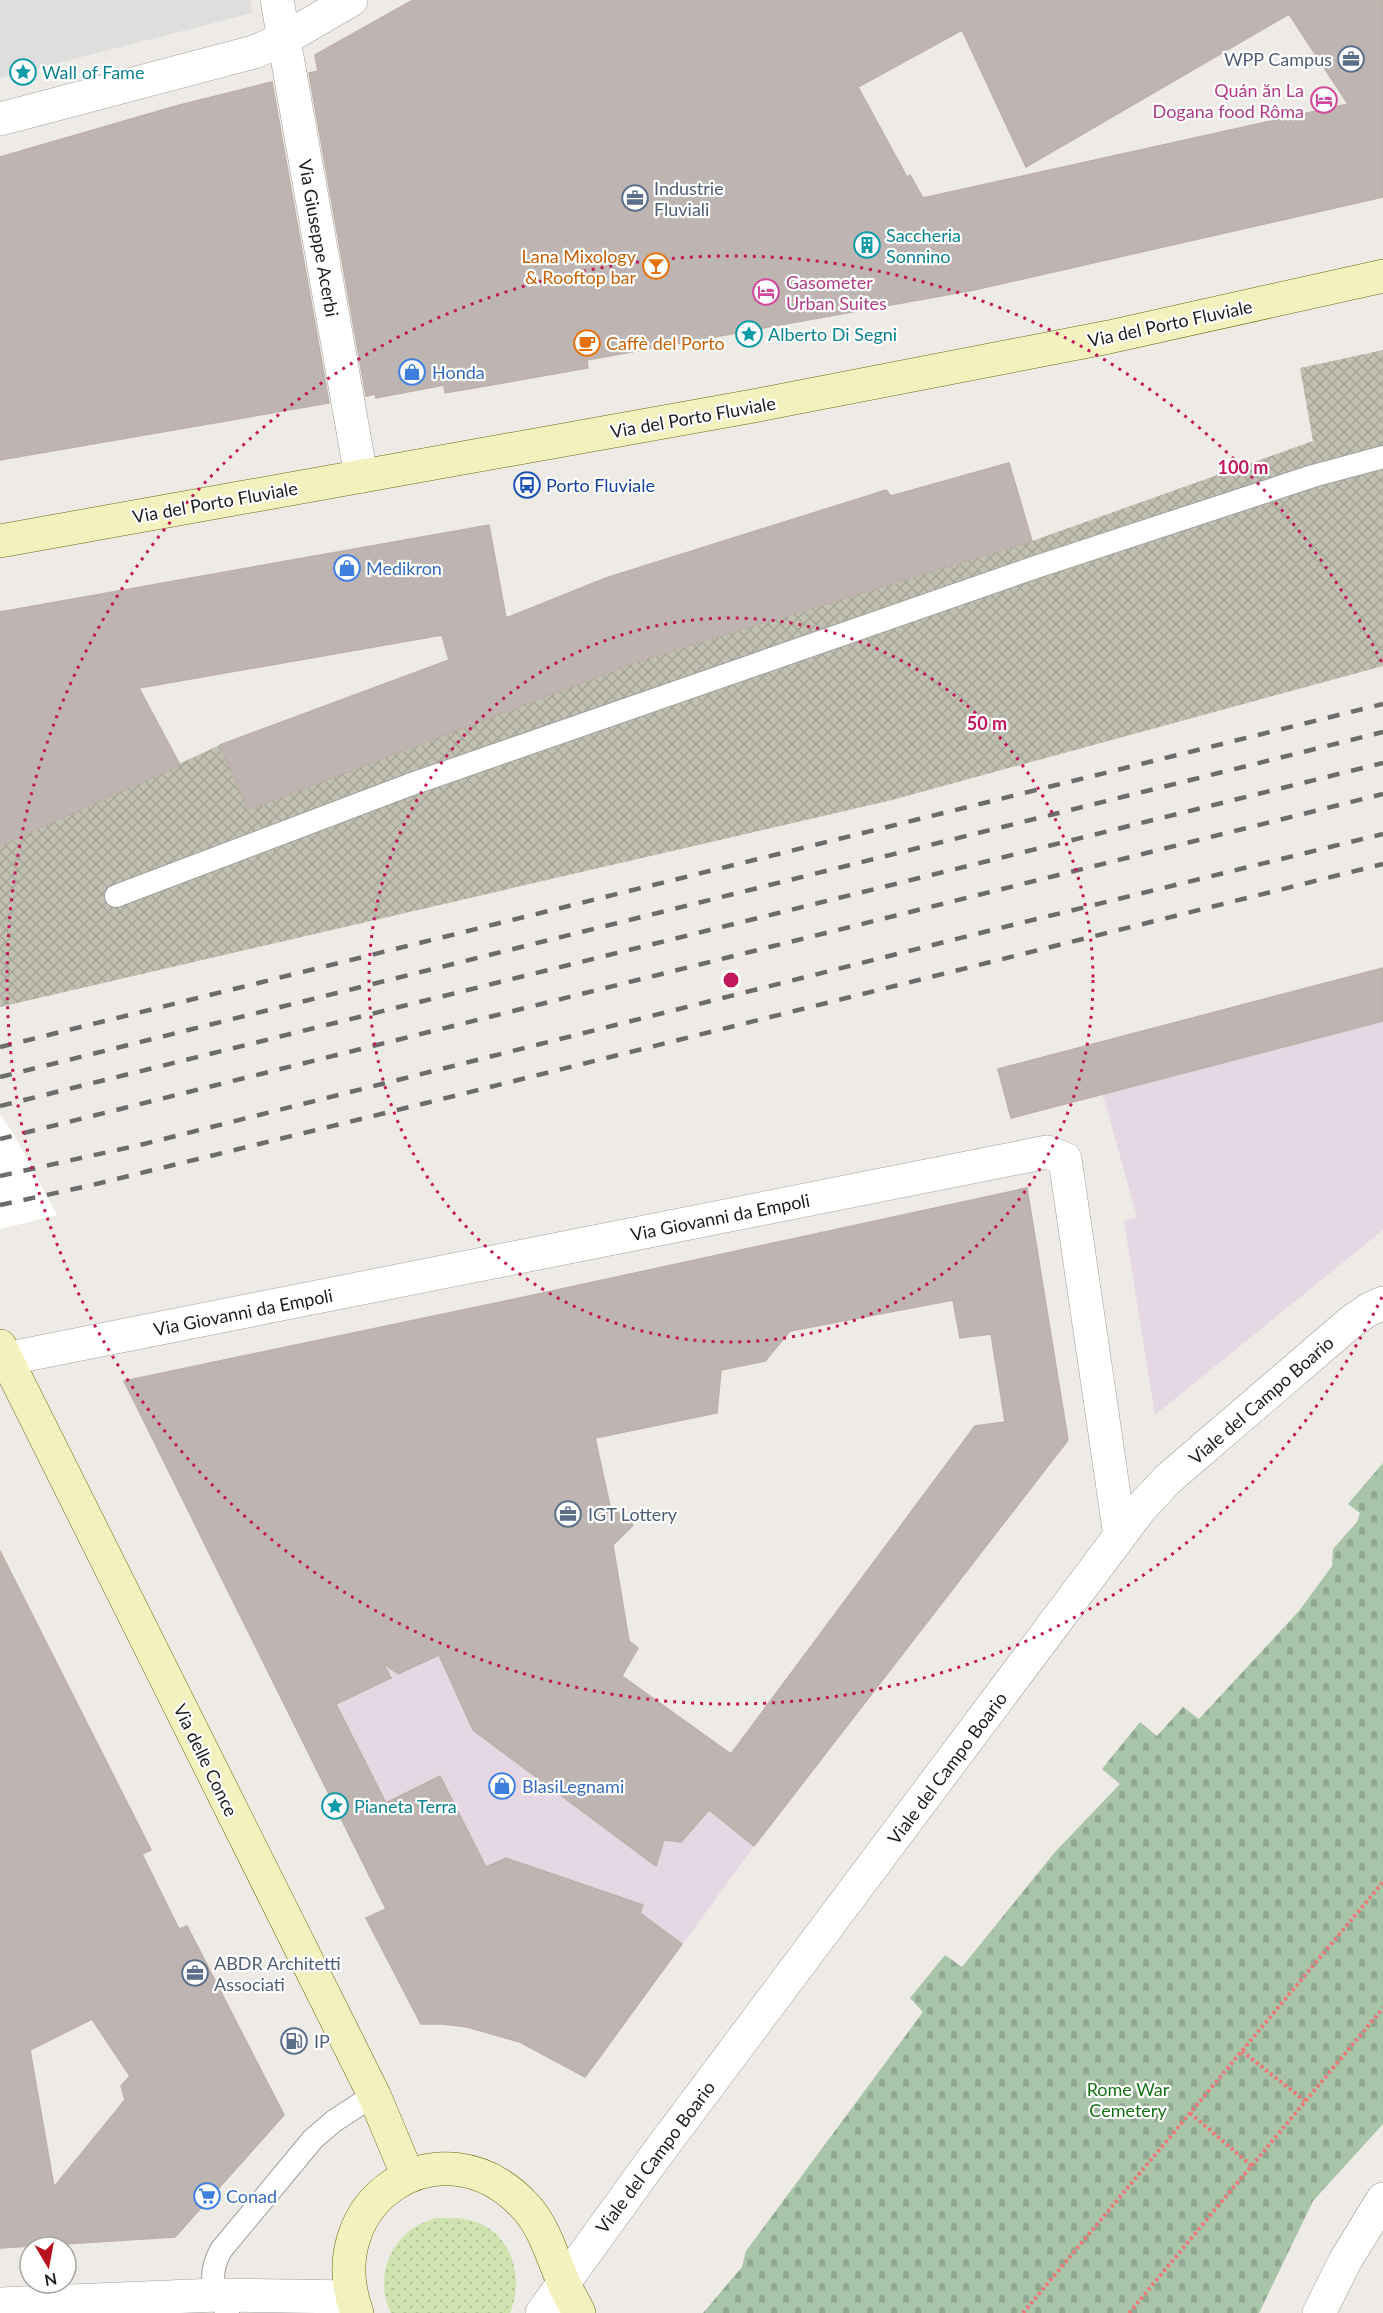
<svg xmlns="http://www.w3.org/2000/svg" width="1383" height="2313" font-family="Lato,sans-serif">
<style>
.industrial{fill:#e6d7e5}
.construction{fill:url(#construction-cross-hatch)}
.grass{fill:url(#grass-dots)}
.cemetery{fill:url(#cemetery-stones)}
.parking{fill:#dedede}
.pier{fill:#fff}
.building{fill:#beb5b2;stroke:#beb0a8;stroke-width:1.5;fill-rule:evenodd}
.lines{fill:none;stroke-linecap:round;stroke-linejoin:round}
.lane-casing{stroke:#9f9f9f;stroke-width:24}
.street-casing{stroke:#9f9f9f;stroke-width:34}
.secondary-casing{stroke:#696a0f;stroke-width:34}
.path{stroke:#ec7877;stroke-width:4;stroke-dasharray:3 3;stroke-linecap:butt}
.lane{stroke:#fff;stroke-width:22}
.street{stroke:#fff;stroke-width:33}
.secondary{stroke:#f3f1bd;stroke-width:33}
.rail{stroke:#6c6c6c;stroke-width:4.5;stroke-dasharray:12 12;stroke-linecap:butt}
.ring{fill:none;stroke:#c2185b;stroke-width:3;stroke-dasharray:3 6}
.labels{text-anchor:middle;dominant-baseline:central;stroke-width:4.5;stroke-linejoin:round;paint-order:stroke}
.service-label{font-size:18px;fill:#4e5e75;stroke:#fff;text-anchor:start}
.culture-label{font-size:18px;fill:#0d838f;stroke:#fff;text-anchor:start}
.hotel-label{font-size:18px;fill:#b23c85;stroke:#fff;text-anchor:end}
.street-label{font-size:18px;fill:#1e1e1e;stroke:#fff}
.food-label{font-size:18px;fill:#c56008;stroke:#fff;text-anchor:end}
.shop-label{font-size:18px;fill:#366cbe;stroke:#fff;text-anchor:start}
.transit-label{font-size:18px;fill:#164399;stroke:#fff;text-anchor:start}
.park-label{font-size:18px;fill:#177216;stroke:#fff}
.centre{fill:#c2185b;stroke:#fff;stroke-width:3}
.ring-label{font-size:18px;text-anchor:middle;font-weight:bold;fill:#c2185b;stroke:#fff;stroke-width:4.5;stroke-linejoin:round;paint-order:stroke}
</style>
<defs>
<pattern id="construction-cross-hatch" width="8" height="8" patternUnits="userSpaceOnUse" patternTransform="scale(1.5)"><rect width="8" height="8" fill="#c1c0b1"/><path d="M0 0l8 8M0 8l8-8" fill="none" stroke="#a5a598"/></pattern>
<pattern id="grass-dots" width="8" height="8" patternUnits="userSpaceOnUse" patternTransform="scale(1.5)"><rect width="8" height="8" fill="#cee3af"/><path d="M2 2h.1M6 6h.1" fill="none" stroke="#b0c296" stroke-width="1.8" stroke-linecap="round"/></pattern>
<pattern id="cemetery-stones" width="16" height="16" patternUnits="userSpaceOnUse" patternTransform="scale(1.5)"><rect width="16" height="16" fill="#a8c4a9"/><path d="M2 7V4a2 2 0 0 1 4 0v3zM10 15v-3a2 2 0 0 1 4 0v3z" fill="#90a891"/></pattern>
</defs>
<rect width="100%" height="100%" fill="#eeeae5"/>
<path class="industrial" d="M1383,968V1230L1155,1415L1124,1221L1137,1217L1103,1095L1011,1118L998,1069Z
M350,1484L709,1810L754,1846L598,2061L550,2032L387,1912L191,1519Z"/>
<path class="construction" d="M1383,350V666L892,800L0,1007V846L220,745L639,661L1032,541L1313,441L1300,368Z"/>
<path class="grass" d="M434,2218C449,2218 463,2217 476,2222C513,2235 524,2280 510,2313H391C376,2284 386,2247 413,2228C419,2224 427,2222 434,2218Z"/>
<path class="cemetery" d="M1383,1463V2124L1313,2201L1259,2313H703L742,2267L746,2251L923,2012L910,1998L945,1955L962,1967L1055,1852L1120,1784L1102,1769L1140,1722L1157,1736L1183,1707L1199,1719L1299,1611L1332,1566L1333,1549L1357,1522L1360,1513L1348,1504Z"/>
<path class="parking" d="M0,0H250L252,13L0,78Z"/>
<path class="pier" d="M0,1114L14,1135L57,1215L0,1229Z"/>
<path class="building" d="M413,0H1383V197L974,290L587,360L588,368L445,393L444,385L376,398L375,394L366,396L309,73L318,71L315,55ZM1289,14L1348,104L923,198L910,175L907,177L858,87L962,30L1026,167Z
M272,82L329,403L0,460V157L176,106Z
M1009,463L1032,541L639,661L248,810L220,745L449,660L442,635L139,688L180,765L0,846V612L489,525L506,618L606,578L886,490L891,496Z
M1383,968V1021L1011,1118L998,1069Z
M1027,1188L1068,1440L754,1846L709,1810L681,1842L664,1840L656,1866L473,1730L439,1655L398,1674L383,1663L391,1678L336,1704L386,1803L440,1776L486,1867L506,1858L643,1905L640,1913L682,1944L585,2077L520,2042L467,2027L444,2024H421L366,1918L386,1909L124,1381L515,1299ZM953,1300L960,1338L991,1334L1005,1422L975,1426L731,1754L622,1676L638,1648L629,1641L613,1545L633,1525L610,1506L595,1438L717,1413L721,1370L765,1361L790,1331Z
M0,1551L151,1850L142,1854L179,1929L187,1926L284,2115L175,2237L0,2248ZM92,2019L130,2076L121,2086L125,2100L54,2187L30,2050Z"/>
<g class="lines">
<g class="lane-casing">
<path id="lane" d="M116,896L409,785L1036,567L1313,476L1383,457
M228,2313C213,2291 207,2276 221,2250L313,2139L334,2121L374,2095"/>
</g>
<g class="street-casing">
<path id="street" d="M277,0L361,476
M0,119L254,52L284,39L351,0
M0,1360L1047,1152L1065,1159L1120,1536
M0,2304L216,2295L351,2297
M542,2313L654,2158L1140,1509L1168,1479L1352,1321L1368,1310L1383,1303
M1319,2313L1345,2261L1383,2199"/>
</g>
<g class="secondary-casing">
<path id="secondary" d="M0,541L753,406L1109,337L1383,276
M0,1346L374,2095L408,2176
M357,2313C316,2201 441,2119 523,2204C544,2225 551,2254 563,2281C567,2292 574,2302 579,2313"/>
</g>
<path class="path" d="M1242,2051L1305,2101
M1190,2113L1252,2166
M1023,2313L1383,1882
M1129,2313L1383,2008"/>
<use href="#lane" class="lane"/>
<use href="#street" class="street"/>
<use href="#secondary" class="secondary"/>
<path class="rail" d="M0,1047L1383,704
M0,1077L1383,732
M0,1106L1383,763
M0,1139L1383,794
M0,1176L144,1144L996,929L1383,834
M0,1205L88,1186L426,1103L1383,864"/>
</g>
<g class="ring">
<circle cx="731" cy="980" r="362"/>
<path d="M1382 1297A724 724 0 1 1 1382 663"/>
</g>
<defs>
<g id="office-ring" transform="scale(1.35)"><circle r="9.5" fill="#fff" stroke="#5c6f8a" stroke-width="1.5"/><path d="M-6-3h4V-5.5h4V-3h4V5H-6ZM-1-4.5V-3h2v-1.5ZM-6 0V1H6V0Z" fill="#5c6f8a"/></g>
<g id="sight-ring" transform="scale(1.35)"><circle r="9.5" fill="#fff" stroke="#0f9aa8" stroke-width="1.5"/><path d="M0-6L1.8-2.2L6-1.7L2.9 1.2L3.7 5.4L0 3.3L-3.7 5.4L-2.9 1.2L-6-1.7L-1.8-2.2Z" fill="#0f9aa8"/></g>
<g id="hotel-ring" transform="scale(1.35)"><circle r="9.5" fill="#fff" stroke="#d1479c" stroke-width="1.5"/><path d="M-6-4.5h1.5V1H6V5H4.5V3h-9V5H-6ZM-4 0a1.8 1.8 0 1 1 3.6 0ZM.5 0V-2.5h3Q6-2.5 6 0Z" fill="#d1479c"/></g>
<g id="building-ring" transform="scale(1.35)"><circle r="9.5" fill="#fff" stroke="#0f9aa8" stroke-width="1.5"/><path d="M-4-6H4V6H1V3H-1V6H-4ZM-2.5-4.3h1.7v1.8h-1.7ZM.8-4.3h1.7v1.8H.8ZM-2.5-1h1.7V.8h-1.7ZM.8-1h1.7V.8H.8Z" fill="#0f9aa8"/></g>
<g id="bar-ring" transform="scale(1.35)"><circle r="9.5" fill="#fff" stroke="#e8710a" stroke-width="1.5"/><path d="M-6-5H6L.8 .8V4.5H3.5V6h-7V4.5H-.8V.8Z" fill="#e8710a"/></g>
<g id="cafe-ring" transform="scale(1.35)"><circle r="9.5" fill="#fff" stroke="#e8710a" stroke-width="1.5"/><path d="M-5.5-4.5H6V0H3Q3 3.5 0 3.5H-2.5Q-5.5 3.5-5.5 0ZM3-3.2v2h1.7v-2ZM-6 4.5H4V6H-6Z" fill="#e8710a"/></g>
<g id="shop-ring" transform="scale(1.35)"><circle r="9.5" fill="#fff" stroke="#3f7fe0" stroke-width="1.5"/><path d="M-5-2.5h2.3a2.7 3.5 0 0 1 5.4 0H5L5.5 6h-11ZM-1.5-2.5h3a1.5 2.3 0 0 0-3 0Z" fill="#3f7fe0"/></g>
<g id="bus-ring" transform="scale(1.35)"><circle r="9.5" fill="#fff" stroke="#1a4fb4" stroke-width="1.5"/><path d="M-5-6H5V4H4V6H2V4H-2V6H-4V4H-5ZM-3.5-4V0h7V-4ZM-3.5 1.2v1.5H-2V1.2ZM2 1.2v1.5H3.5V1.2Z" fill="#1a4fb4"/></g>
<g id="fuel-ring" transform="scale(1.35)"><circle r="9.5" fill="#fff" stroke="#5c6f8a" stroke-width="1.5"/><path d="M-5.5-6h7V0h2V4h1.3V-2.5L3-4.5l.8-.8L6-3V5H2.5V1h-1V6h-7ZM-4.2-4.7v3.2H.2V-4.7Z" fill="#5c6f8a"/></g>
<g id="supermarket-ring" transform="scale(1.35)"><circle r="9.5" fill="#fff" stroke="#3f7fe0" stroke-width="1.5"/><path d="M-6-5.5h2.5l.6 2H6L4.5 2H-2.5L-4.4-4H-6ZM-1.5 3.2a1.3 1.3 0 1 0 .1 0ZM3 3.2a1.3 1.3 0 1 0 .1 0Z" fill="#3f7fe0"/></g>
</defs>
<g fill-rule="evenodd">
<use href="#office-ring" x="1351" y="59"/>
<use href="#sight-ring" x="23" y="72"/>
<use href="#hotel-ring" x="1324" y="100"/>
<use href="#office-ring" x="635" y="198"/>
<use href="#building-ring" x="867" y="245"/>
<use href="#bar-ring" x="656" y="266"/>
<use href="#hotel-ring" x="766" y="292"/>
<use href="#sight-ring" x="749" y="334"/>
<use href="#cafe-ring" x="587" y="343"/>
<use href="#shop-ring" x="412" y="372"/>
<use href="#bus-ring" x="527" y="485"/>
<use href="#shop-ring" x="347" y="568"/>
<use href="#office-ring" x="568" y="1514"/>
<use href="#shop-ring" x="502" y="1786"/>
<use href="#sight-ring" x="335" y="1806"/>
<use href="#office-ring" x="195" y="1973"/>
<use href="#fuel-ring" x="294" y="2041"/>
<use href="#supermarket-ring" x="207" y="2196"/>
</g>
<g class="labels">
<g class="service-label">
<text x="1332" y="59" text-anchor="end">WPP Campus</text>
<text x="654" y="188">Industrie<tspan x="654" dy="21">Fluviali</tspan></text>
<text x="588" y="1514">IGT Lottery</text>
<text x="214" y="1963">ABDR Architetti<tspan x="214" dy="21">Associati</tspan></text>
<text x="314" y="2041">IP</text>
</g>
<g class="culture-label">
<text x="42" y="72">Wall of Fame</text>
<text x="886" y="235">Saccheria<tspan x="886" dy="21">Sonnino</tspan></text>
<text x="768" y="334">Alberto Di Segni</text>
<text x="354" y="1806">Pianeta Terra</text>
</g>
<g class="hotel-label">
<text x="1304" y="90">Quán ăn La<tspan x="1304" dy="21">Dogana food Rôma</tspan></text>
<text x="786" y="282" text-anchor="start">Gasometer<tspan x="786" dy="21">Urban Suites</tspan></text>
</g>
<g class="street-label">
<text transform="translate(319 238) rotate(80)">Via Giuseppe Acerbi</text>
<text transform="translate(1170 323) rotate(-12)">Via del Porto Fluviale</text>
<text transform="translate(693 417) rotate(-10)">Via del Porto Fluviale</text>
<text transform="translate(215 502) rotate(-10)">Via del Porto Fluviale</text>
<text transform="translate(720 1217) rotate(-11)">Via Giovanni da Empoli</text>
<text transform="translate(243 1312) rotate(-11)">Via Giovanni da Empoli</text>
<text transform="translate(1261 1400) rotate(-41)">Viale del Campo Boario</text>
<text transform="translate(206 1760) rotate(64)">Via delle Conce</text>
<text transform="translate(947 1768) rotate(-53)">Viale del Campo Boario</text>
<text transform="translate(655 2157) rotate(-53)">Viale del Campo Boario</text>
</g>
<g class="food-label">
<text x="636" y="256">Lana Mixology<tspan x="636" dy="21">&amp; Rooftop bar</tspan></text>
<text x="606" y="343" text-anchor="start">Caffè del Porto</text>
</g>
<g class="shop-label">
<text x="432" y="372">Honda</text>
<text x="366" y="568">Medikron</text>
<text x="522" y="1786">BlasiLegnami</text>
<text x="226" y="2196">Conad</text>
</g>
<g class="transit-label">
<text x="546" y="485">Porto Fluviale</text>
</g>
<g class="park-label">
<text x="1128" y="2089">Rome War<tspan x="1128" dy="21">Cemetery</tspan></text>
</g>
</g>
<circle cx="731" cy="980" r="9" class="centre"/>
<g class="ring-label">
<text x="1243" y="474">100 m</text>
<text x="987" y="730">50 m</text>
</g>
<g transform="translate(48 2265) rotate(170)"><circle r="28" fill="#ffffff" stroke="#a5a5a5" stroke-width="1.5"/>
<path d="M0-4.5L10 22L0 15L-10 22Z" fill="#b91322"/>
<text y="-9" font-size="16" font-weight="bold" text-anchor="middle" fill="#1e1e1e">N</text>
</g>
</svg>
